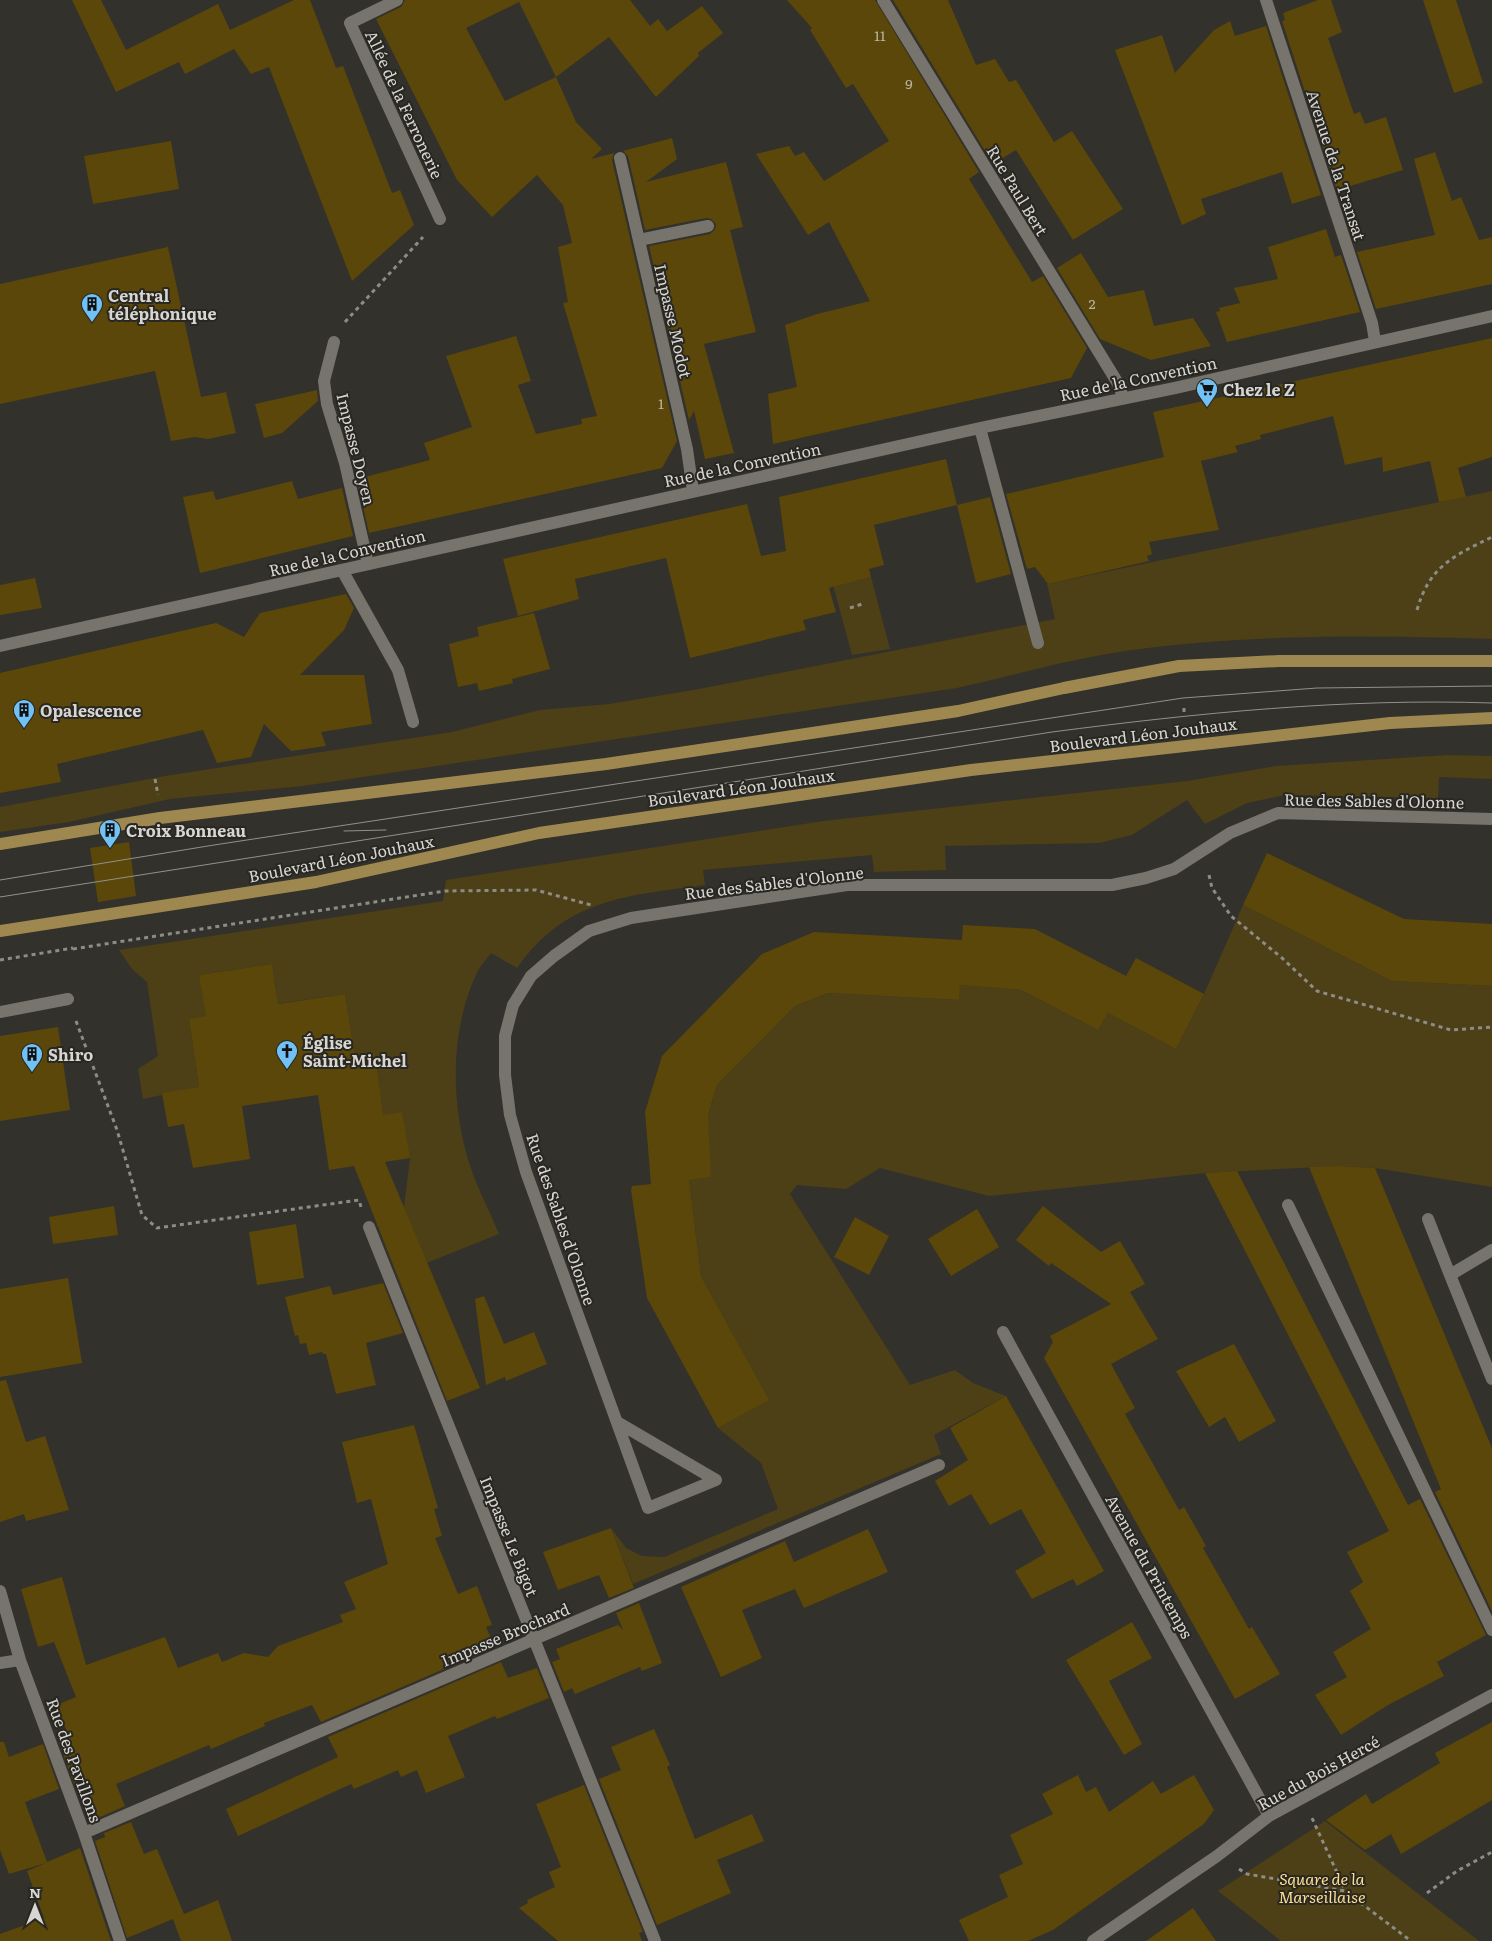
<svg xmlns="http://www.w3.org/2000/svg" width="1492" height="1941" font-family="Literata,serif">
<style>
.green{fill:#4d3f16}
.building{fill:#5b4709;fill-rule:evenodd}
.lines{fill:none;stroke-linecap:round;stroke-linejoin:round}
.path{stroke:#8d8c87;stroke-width:3;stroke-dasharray:4 4;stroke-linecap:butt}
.lane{stroke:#77746d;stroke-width:12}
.street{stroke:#77746d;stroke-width:12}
.primary{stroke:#9e884f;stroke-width:12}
.tram{stroke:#92918c;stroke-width:1}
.labels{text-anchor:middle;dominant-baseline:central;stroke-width:4;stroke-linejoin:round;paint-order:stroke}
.number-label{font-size:14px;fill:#b8b2a0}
.street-label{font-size:16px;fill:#d7d6d2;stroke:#292721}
.poi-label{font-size:16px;font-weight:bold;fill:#d7d6d2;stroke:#292721;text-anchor:start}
.park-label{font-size:16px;font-style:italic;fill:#fbdd8f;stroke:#292721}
</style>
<rect width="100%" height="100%" fill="#33312b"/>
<path class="green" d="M1492,491V639C1372,635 1251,634 1132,650C1073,658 1015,675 957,688L303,786L170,799L69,822L0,832V807L165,776L452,732L540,710L609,704L699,689L1055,619L1047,584Z
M827,563L855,581L871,577L890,649L852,655Z
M1447,755L1492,756V779L1439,777L1438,798L1285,795L1247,803L1205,824L1187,800L1132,835L1099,843L945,846L946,870L874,872L872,855L703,870L705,885C626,896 567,898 517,968L491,953C486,960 479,967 476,975C451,1029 451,1096 466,1152C473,1180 488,1207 499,1234L424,1264L404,1207L410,1158L370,1117L366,1087L379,1085L375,1054L355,1056L345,994L276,1004L275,997L277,996L272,964L199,975L209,1016L189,1019L199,1087L143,1099L138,1069L158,1056L147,982L132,969L119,950L443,901L446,880L823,821L1187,781L1276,766Z
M1243,905L1392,981L1492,986V1187L1375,1168L1339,1166L1205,1173L989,1196L880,1168L846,1189L797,1185L790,1194L910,1385L955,1370L973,1383L1006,1396L934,1435L941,1454L633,1584L611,1528L626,1548L642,1556L664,1557L778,1509L761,1463L718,1428L768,1400L701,1276L689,1180L717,1085L795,1006L828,993L958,1000L960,985L1021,990L1098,1030L1108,1013L1176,1049L1204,994Z
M1325,1821L1479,1941H1281L1218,1891Z"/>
<path class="building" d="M72,0H101L126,50L218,4L230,30L294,0H310L336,68L343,66L392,193L400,190L414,225L352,281L269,67L251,74L234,49L185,74L179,62L116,92Z
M405,0H630L650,26L658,19L667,31L702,6L723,33L698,53L699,56L656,97L609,37L556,77L576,122L602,149L591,159L614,153L612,160L677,441L662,468L369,533L357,479L430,460L424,443L472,427L446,356L516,336L531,381L518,385L536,434L582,424L581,419L597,416L563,303L568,302L558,247L572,243L563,205L537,175L492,217L457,180L376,19L401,7ZM519,2L556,77L505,101L466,28Z
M787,0H875L979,172L969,179L1032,282L1043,276L1087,348L1071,378L773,444L768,394L797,387L785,325L817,314L870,301L829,222L808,235L756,154L789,146L795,156L804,152L824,181L889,141L853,84L846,88L810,30L812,28Z
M893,0H948L976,65L995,59L1009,82L1016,80L1054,142L1072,131L1123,209L1073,240L1016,150L993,164Z
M1318,0H1331L1342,32L1328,38L1354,114L1360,112L1365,124L1386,117L1403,170L1337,190L1282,21L1285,20L1283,13Z
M1423,0H1456L1483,83L1454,93Z
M1230,21L1235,36L1266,26L1321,195L1292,204L1282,172L1201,199L1206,214L1182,225L1115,50L1162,35L1175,73L1214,30Z
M672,138L677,159L646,182L726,162L743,227L730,230L756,332L704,344L734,453L705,459L694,411L689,420L649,246L710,234L715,229L716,224L711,219L706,218L645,230L628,156L623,151Z
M171,141L179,189L93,204L84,156Z
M1435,152L1452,201L1461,197L1479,240L1492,237V284L1376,309L1357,252L1435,235L1414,159Z
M1326,229L1335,257L1341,255L1360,312L1227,342L1216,312L1220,311L1219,308L1240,303L1234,288L1278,279L1268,247Z
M168,247L201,397L226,392L236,433L208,439L195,437L171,441L155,371L0,404V284Z
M1081,253L1108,297L1144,290L1154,326L1193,318L1211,346L1151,360L1100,339L1057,268Z
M1492,338V457L1458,468L1466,497L1439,502L1430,461L1383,472L1382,457L1345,465L1333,416L1260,435L1261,439L1235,446L1238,452L1201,461L1219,530L1149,542L1152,554L1147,556L1149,561L1048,584L1035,567L1027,569L1006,494L1164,457L1153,412Z
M317,390L318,401L282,433L264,438L255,404Z
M946,459L957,505L874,525L884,565L869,569L871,577L829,588L836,612L803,620L806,630L690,658L666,558L575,579L579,599L518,616L503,559L747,504L761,556L786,551L779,497Z
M292,481L298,499L342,488L353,536L200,573L183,497L213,491L216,500Z
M990,497L1011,574L976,583L957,505Z
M35,578L42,608L0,615V585Z
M346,594L354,608L344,630L300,675H364L372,724L321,732L326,746L291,751L264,724L251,757L217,763L203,730L57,764L61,782L0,793V673L216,623L244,637L260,613Z
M534,613L550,669L512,679L513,683L479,691L477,683L458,687L449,644L479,636L477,627Z
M129,842L136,896L98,902L90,848Z
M1267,853L1404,919L1492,924V986L1392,981L1243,905Z
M963,925L1035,929L1126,976L1136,958L1204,994L1176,1049L1108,1013L1098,1030L1021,990L960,985L959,1000L828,993L795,1006L717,1085L708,1115L711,1177L689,1180L701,1276L769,1400L718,1428L647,1298L631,1190L632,1186L651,1184L645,1112L662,1056L762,954L814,932L962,940Z
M272,964L278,1004L345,994L355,1056L375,1053L383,1115L402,1112L410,1158L385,1162L480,1388L447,1401L354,1166L329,1170L318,1095L242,1106L250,1159L193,1168L184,1124L168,1127L162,1093L199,1087L189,1019L206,1016L199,975Z
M58,1027L70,1110L0,1121V1036Z
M1339,1166L1375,1168L1492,1448V1611L1435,1492L1441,1489L1309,1167Z
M1237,1171L1408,1505L1420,1499L1486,1635L1437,1662L1444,1676L1388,1705L1341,1735L1315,1695L1347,1677L1333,1652L1371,1629L1350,1591L1363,1582L1347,1552L1389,1531L1205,1173Z
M114,1206L118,1235L53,1244L49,1217Z
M1043,1206L1101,1252L1120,1241L1145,1284L1130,1292L1158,1339L1111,1364L1135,1408L1125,1414L1179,1510L1184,1507L1206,1546L1203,1548L1249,1629L1252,1627L1280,1674L1235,1699L1044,1358L1053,1342L1050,1336L1111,1304L1051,1263L1049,1266L1016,1240Z
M977,1209L999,1247L951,1276L928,1239Z
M855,1217L889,1236L869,1275L834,1257Z
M296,1224L304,1278L257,1285L249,1232Z
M68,1278L82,1363L0,1377V1289Z
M383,1283L403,1333L366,1343L376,1385L336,1394L326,1354H323L322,1352L309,1355L306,1343L300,1344L298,1335L295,1336L285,1297L330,1286L333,1295Z
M484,1296L504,1344L534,1332L547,1364L506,1381L505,1377L486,1385L475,1299Z
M1234,1344L1276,1421L1239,1442L1225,1417L1209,1427L1176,1371Z
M6,1380L26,1442L45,1436L69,1510L26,1521L24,1514L0,1522V1381Z
M1006,1396L1104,1571L1077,1586L1073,1579L1032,1599L1015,1571L1046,1553L1021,1509L990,1525L971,1494L949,1506L935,1481L968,1460L950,1428Z
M414,1425L438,1508L434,1509L442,1536L435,1538L458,1594L477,1586L492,1625L486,1627L495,1647L321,1722L312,1705L264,1723L265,1726L211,1749L209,1745L116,1784L125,1806L98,1818L84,1780L74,1784L58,1739L68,1735L57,1705L76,1697L54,1642L38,1647L21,1589L62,1577L86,1665L165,1637L178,1668L218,1653L222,1662L244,1653L268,1657L278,1646L343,1622L340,1615L356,1609L344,1582L388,1564L371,1499L357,1503L342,1442Z
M611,1528L634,1588L609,1598L599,1575L558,1590L543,1552Z
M868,1529L888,1572L804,1608L795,1589L742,1610L762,1658L721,1677L681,1587L785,1541L794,1562Z
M639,1603L662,1663L642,1671L640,1667L575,1694L572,1688L564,1692L552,1662L560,1659L556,1649L618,1625L623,1630L616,1613Z
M1132,1622L1152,1658L1109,1681L1142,1744L1124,1755L1066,1660Z
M501,1662L508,1678L537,1668L549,1698L497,1719L495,1716L448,1736L465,1777L426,1793L417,1770L401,1777L398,1770L354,1789L351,1784L238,1836L226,1809L338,1757L328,1737Z
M1492,1722V1800L1401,1854L1391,1834L1365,1850L1326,1820L1366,1794L1372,1804L1440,1763L1435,1753Z
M654,1729L670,1765L667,1767L695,1839L752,1814L764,1841L717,1860L731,1893L657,1925L599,1779L621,1770L611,1747Z
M0,1742H4L9,1757L43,1744L59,1789L25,1802L47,1862L80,1848L111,1941H0V1934L44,1918L27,1871L46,1863L9,1874L0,1850Z
M1078,1775L1086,1792L1096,1787L1109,1812L1153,1781L1161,1794L1194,1775L1214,1810L1204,1824L1053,1930L1028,1941H969L959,1920L1008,1897L999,1875L1023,1864L1010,1835L1053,1814L1042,1794Z
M584,1785L643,1932L639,1933L642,1941H558L519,1908L528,1903L527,1900L555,1887L549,1872L561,1867L536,1804Z
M131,1822L144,1854L157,1849L184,1914L218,1900L232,1941H181L173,1919L127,1938L95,1841L105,1837L104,1833Z
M1193,1908L1216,1941H1146Z"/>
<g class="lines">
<path class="path" d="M345,322L423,237
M850,608L862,604
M1417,610C1429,567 1453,556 1492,537
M1184,708V715
M155,779L158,795
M1209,875L1212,888L1231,916L1282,958L1317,991L1451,1030L1492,1027
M73,949L445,891L536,890L591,905
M0,960L73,948
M76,1021L117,1130L142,1215L157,1228L359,1200L361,1207
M1312,1818L1345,1890
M1239,1869L1247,1874L1345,1891L1411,1941
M1427,1893L1457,1871L1492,1852"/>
<path class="lane" d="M639,240L708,226
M334,342L324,381L327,404L345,463L368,564
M342,570L398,670L413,722
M0,1012L68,999
M1288,1205L1492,1630
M1428,1219L1450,1275
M1492,1250L1450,1275L1492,1379"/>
<path class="street" d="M397,0L350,23L440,219
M883,0L1119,385L1123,398
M1266,0L1372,323L1375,341
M620,158L687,449L693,491
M980,428L1038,643
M0,646L980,428L1175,388L1492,316
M369,1227L655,1941
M1003,1332L1269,1816
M617,1422L716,1480L648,1508L526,1172L510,1115L505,1075V1036L513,1005L531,976L554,956L589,931L631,918L847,885H1112L1146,878L1174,869L1230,833L1278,813L1492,819
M0,1591L20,1660L84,1833L120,1941
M0,1663L20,1660
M84,1833L939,1465
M1093,1941L1217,1856L1269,1816L1492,1695"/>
<path class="primary" d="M0,844L160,818L606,764L958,711L1064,688L1179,666L1279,661H1492
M0,931L316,882L539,833L971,770L1390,723L1492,718"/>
<path class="tram" d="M344,831L386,830
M0,880L214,845L1183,698L1317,688L1492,686
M0,897L1052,732C1198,713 1345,698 1492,703"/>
</g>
<defs>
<g id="building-pin" transform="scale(1.125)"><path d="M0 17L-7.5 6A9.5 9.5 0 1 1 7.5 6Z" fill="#72c1f5" stroke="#292721"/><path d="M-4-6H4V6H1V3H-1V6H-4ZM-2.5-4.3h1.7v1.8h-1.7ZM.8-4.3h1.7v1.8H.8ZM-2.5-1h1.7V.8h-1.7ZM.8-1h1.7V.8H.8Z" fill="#111"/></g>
<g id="supermarket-pin" transform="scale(1.125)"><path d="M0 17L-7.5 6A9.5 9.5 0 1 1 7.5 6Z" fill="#72c1f5" stroke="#292721"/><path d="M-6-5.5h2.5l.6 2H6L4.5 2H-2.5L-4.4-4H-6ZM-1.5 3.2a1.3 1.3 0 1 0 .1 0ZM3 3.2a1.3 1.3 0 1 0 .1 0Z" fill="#111"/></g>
<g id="church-pin" transform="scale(1.125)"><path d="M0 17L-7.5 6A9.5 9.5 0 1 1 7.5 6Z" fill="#72c1f5" stroke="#292721"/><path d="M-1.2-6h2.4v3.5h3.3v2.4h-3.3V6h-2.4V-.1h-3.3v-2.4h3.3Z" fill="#111"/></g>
</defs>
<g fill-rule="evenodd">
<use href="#building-pin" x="92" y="304"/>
<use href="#supermarket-pin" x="1207" y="389"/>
<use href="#building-pin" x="24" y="710"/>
<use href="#building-pin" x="110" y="830"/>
<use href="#church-pin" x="287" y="1051"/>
<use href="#building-pin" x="32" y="1054"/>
</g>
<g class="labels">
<g class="number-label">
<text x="880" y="35">11</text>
<text x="909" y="83">9</text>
<text x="1092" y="303">2</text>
<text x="661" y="403">1</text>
</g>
<g class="street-label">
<text transform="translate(405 104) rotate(65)">Allée de la Ferronerie</text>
<text transform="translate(1337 165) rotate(72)">Avenue de la Transat</text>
<text transform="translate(1018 190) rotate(59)">Rue Paul Bert</text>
<text transform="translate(674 321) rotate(77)">Impasse Modot</text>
<text transform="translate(1138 378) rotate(-12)">Rue de la Convention</text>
<text transform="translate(357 449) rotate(76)">Impasse Doyen</text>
<text transform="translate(742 464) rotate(-12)">Rue de la Convention</text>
<text transform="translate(347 552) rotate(-13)">Rue de la Convention</text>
<text transform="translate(1143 734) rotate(-7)">Boulevard Léon Jouhaux</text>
<text transform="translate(741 787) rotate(-8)">Boulevard Léon Jouhaux</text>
<text transform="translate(1374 800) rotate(1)">Rue des Sables d'Olonne</text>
<text transform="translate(341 858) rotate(-11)">Boulevard Léon Jouhaux</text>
<text transform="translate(774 882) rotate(-7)">Rue des Sables d'Olonne</text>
<text transform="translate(562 1219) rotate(71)">Rue des Sables d'Olonne</text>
<text transform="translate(510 1536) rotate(68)">Impasse Le Bigot</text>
<text transform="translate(1150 1566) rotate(61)">Avenue du Printemps</text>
<text transform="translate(505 1634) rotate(-23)">Impasse Brochard</text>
<text transform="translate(75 1760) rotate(70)">Rue des Pavillons</text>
<text transform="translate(1318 1772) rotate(-29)">Rue du Bois Hercé</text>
</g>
<g class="poi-label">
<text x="108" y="295">Central<tspan x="108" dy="18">téléphonique</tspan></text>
<text x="1223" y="389">Chez le Z</text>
<text x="40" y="710">Opalescence</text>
<text x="126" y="830">Croix Bonneau</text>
<text x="303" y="1042">Église<tspan x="303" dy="18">Saint-Michel</tspan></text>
<text x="48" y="1054">Shiro</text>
</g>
<g class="park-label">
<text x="1322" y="1878">Square de la<tspan x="1322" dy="18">Marseillaise</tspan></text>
</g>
</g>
<g transform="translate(35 1906)" stroke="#292721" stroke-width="4" paint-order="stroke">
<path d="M0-4L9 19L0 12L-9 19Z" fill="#d7d6d2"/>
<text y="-8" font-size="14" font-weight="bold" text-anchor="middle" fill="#d7d6d2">N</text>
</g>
</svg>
